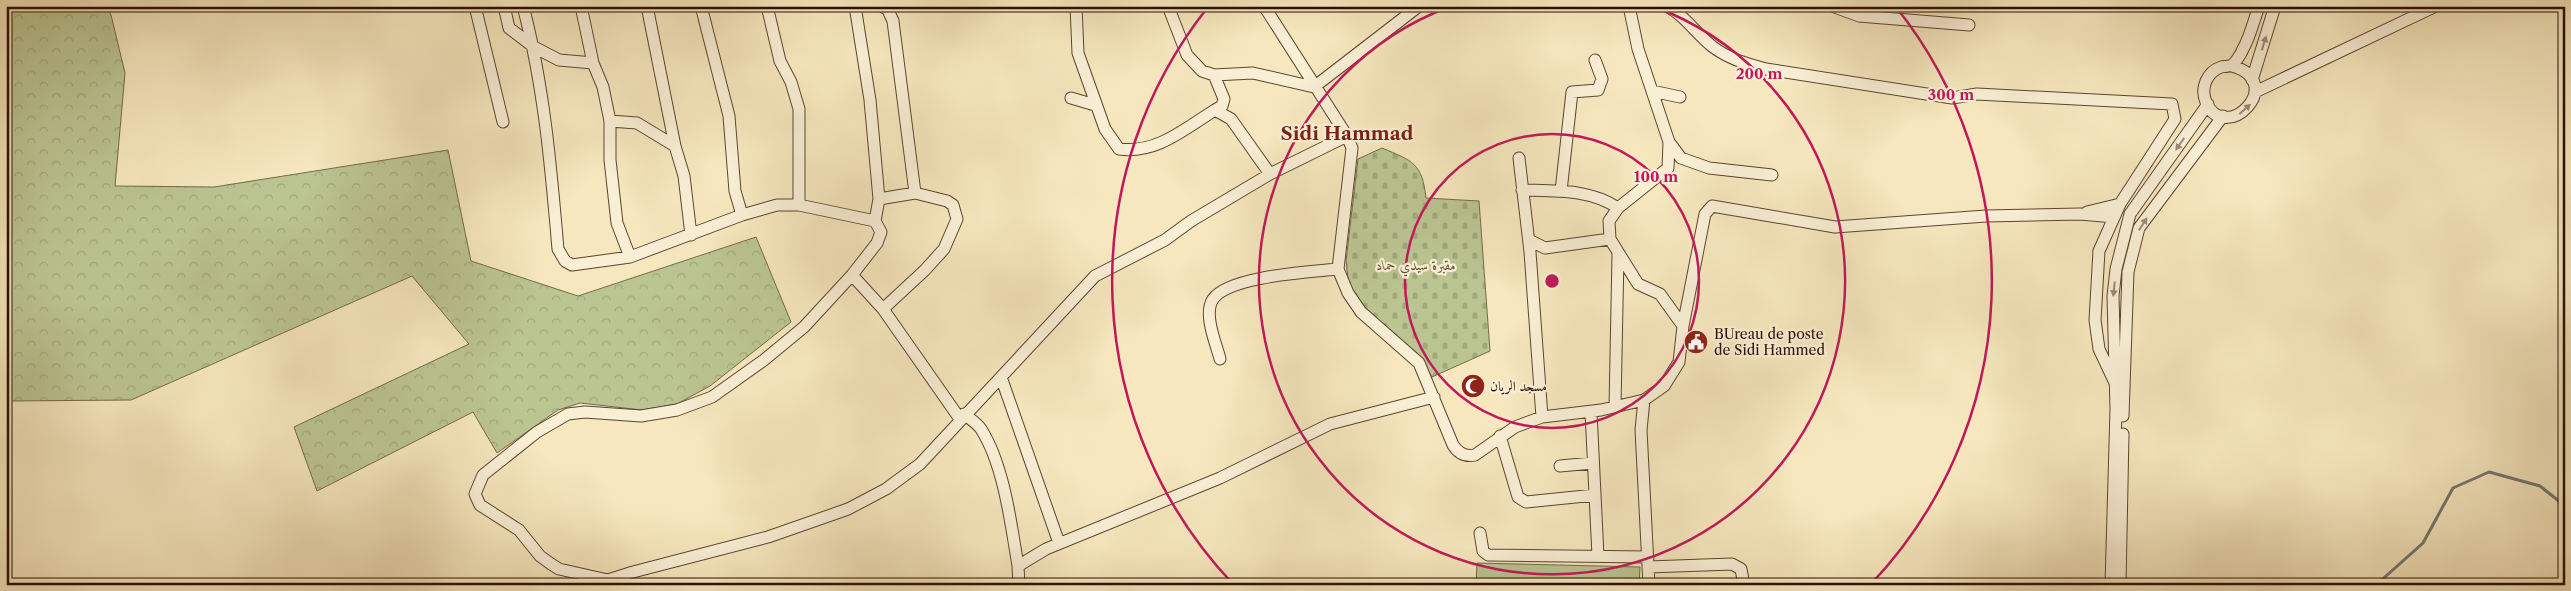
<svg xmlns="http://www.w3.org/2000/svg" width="2571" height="591" font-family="'Libre Caslon Text',Amiri,serif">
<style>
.green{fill:#bbc592;stroke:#726a49}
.forest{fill:url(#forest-crowns);stroke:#726a49}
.cemetery{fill:url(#cemetery-stones);stroke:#726a49}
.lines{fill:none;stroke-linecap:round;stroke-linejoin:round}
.stream{stroke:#727771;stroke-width:3}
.minor-casing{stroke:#5c4430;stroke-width:13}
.minor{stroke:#f9efd5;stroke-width:11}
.oneway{fill:#9b8a75}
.ring{fill:none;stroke:#c2185b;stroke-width:2.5}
.labels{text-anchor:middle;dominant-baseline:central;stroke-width:4.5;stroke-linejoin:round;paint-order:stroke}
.park-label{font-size:14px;font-style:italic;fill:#5c4e33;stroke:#f9efd5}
.poi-label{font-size:14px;fill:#290e00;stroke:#f9efd5;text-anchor:start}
.district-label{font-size:19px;font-weight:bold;fill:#7a1f14;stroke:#f9efd5}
.centre{fill:#c2185b;stroke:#f9efd5;stroke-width:2.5}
.ring-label{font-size:15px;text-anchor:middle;font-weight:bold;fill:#c2185b;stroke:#f9efd5;stroke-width:4.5;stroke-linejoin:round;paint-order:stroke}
</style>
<defs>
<pattern id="forest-crowns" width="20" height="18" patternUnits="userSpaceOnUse" patternTransform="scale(1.25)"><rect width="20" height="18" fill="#bbc592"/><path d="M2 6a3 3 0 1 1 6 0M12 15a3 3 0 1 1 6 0" fill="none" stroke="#a1a87c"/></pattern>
<pattern id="cemetery-stones" width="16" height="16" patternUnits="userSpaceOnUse" patternTransform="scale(1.25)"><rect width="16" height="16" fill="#bbc592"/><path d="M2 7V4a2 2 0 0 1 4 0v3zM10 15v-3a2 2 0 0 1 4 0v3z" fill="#a1a87c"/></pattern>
</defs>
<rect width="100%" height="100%" fill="#f6e7be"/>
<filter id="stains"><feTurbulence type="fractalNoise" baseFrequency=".004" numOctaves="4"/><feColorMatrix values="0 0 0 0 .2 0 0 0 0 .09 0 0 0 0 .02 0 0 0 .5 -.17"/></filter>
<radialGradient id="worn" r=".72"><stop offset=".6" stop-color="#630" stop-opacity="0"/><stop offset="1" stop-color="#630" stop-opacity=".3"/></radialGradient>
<path class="green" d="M1477,563L1640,567L1639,585H1476Z"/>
<path class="forest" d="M6,6H107L111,15L125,73L115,186L214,187L448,150L471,261L578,296L756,237L791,322L710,386L677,404L642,410L580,403L558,410L497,453L473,412L317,491L294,427L469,344L412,276L131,400L6,401Z"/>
<path class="cemetery" d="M1382,148C1413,161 1422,163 1426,198L1479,201L1490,351L1432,377L1416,352L1367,313L1349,286L1346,261L1358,159Z"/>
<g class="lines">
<path class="stream" d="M2376,585L2423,543L2453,488L2489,472L2540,486L2565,506"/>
<g class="minor-casing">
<path id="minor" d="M475,6L503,122
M504,6L509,28L534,47L559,60L593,63
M523,6C544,86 551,167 558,249L565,261L572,265L630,257L742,215L777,205H799L875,221
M581,6L593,63L603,87L610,121V160L617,223L630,257
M647,6L675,146L684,176L691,235
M701,6L729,116L735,191L742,215
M767,6L780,61L791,82L799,109V205
M882,6L888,10L893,21L915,193
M1076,6L1078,53L1105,129L1119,149C1157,154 1184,129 1215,110L1231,119L1270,174
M1168,6L1187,55L1202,71L1214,75L1253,73L1314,87L1419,6
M1264,6L1347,136L1352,148L1338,269L1348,293L1361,312L1419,363L1453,445C1458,453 1465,457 1475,455L1515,427L1542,417L1601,410L1644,400L1664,386L1679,362L1683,326L1660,294L1638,284L1610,239L1609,221L1618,208L1668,168L1669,142L1638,49L1629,6
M1666,6C1685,15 1696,34 1713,47C1729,59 1747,64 1766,69L1952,98L1977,94L2172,104L2175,119L2120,204L2099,251L2095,320L2099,349L2115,383
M1832,6L1859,16L1969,25
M2232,66C2289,82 2225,147 2206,102C2200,88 2207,72 2221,67C2224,66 2229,67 2232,65C2236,62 2241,54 2243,49C2250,37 2254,20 2259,6
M1214,75L1224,99L1222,106L1215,110
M2252,80L2275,6
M1652,91L1680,97
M2255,92L2436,6
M1071,98L1095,105
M610,121L637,123L675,146
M1669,142L1681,158L1709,168L1772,175
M1519,158L1530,252L1542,417
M1522,190C1556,191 1590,189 1618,208
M1561,191L1572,92L1598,90L1602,79L1595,60
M879,199L915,193L947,201L953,205L957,219L944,249L925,270L883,309
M2087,212L2120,204
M1529,240L1545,248L1610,239
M852,275L883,309L960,419
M1683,326L1705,214L1712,206L1835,227L1986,216L2080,214L2114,217
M1220,359C1216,343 1203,314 1213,299C1229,276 1310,272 1338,269
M1001,377L1059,543
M1644,400L1641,430L1649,585
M1615,407L1618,254
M1591,412L1598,556
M964,414C970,419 977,423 981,429C1004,465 1011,524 1018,566
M2123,416L2128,272L2139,228L2223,116
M1500,436L1518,497L1526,502L1595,495
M1560,466L1593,463
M1480,533L1483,551L1488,555L1648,557
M1648,567L1732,564L1741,569L1744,585
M608,580L559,569L551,564L540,556L519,530L480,505L475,494L483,475L537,432L568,414L585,412L641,416L677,410L712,397L764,360L804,327L852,275L877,243L881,232L875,221L879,199L870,100L855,6
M605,585L608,580L633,572L768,537L848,509L886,489L920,464L1095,276L1165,240L1191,221L1270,174L1347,136
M1019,585L1018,566L1046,549L1220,478L1330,424L1434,397
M2111,585L2116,409L2113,296L2116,269L2130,214L2208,104
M2120,585L2123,434"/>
</g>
<use href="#minor" class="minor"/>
</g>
<defs><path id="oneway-solid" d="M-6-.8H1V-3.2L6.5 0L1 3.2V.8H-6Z" transform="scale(1.25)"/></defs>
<g class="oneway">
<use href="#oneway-solid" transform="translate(2264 43) rotate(-73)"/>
<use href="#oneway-solid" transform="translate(2245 109) rotate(-41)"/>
<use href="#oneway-solid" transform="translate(2180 144) rotate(125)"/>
<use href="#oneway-solid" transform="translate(2143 224) rotate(-57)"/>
<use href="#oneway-solid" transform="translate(2114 289) rotate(96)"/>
</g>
<g class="ring">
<circle cx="1552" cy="281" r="147"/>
<path d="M1655 7A293 293 0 1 1 1449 7"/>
<path d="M1233 584A440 440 0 0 1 1208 7M1896 7A440 440 0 0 1 1871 584"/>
</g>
<defs>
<g id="civic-disc" transform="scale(1.25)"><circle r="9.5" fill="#8f2418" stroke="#f9efd5"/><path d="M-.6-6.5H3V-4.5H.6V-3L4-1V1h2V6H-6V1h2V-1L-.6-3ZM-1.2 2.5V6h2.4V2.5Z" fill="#fff"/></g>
<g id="mosque-disc" transform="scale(1.25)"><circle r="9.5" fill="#8f2418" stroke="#f9efd5"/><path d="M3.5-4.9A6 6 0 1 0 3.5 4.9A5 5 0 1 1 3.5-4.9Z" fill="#fff"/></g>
</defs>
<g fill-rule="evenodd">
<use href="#civic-disc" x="1696" y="342"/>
<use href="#mosque-disc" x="1473" y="386"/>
</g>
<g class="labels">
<g class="park-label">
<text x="1416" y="265">مقبرة سيدي حماد</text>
</g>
<g class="poi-label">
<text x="1714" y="334">BUreau de poste<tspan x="1714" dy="16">de Sidi Hammed</tspan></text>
<text x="1490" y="386">مسجد الريان</text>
</g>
<g class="district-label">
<text x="1347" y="133">Sidi Hammad</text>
</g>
</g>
<circle cx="1552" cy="281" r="8" class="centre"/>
<g class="ring-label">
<text x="1759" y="79">200 m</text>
<text x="1951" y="100">300 m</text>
<text x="1656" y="182">100 m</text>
</g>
<rect width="2571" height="591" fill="none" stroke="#f6e7be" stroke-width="25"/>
<rect x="8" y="8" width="2556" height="576" fill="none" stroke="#290e00" stroke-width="2.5"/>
<rect x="12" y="12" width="2546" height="566" fill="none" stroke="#290e00"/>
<rect width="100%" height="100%" filter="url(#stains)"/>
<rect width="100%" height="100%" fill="url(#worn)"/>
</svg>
